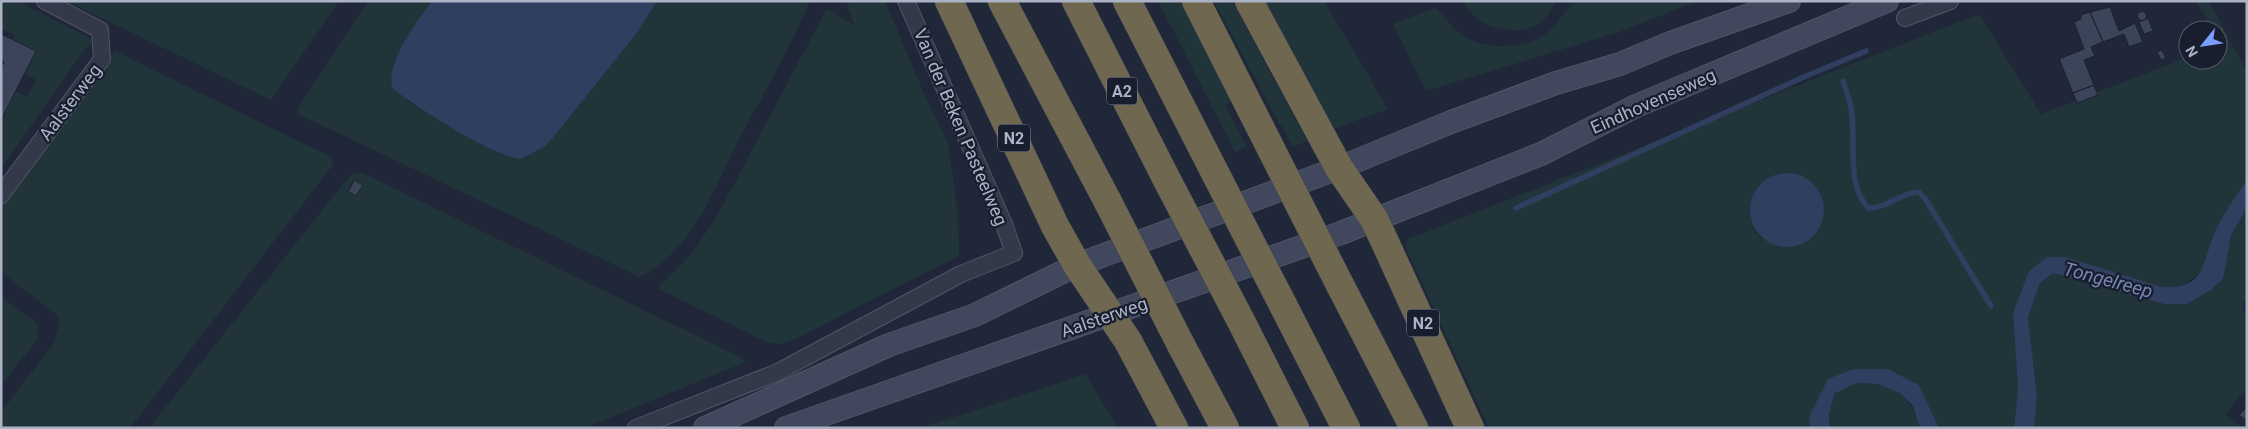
<svg xmlns="http://www.w3.org/2000/svg" width="2248" height="429" font-family="Roboto,sans-serif">
<style>
.green{fill:#21343a;fill-rule:evenodd}
.water{fill:#303e5f}
.lines{fill:none;stroke-linecap:round;stroke-linejoin:round}
.stream{stroke:#303e5f;stroke-width:5.5}
.building{fill:#3b4459;stroke:#1a202f}
.street-casing{stroke:#505667;stroke-width:18}
.secondary-casing{stroke:#505667;stroke-width:24}
.highway-casing{stroke:#3d4353;stroke-width:29}
.street{stroke:#333949;stroke-width:16}
.secondary{stroke:#41475c;stroke-width:22}
.highway{stroke:#6f674f;stroke-width:28}
.highway-bridge-casing{stroke:#3d4353;stroke-width:29;stroke-linecap:butt}
.highway-bridge{stroke:#6f674f;stroke-width:28}
.labels{text-anchor:middle;dominant-baseline:central;stroke-width:4.5;stroke-linejoin:round;paint-order:stroke}
.shield{fill:#181e2d;stroke:#808698;stroke-width:1}
.shield-label{font-size:16px;font-weight:bold;fill:#adb3c6}
.street-label{font-size:18px;fill:#adb3c6;stroke:#181e2d}
.water-label{font-size:19px;font-style:italic;fill:#7486b0;stroke:#181e2d}
</style>
<rect width="100%" height="100%" fill="#1f2738"/>
<path class="green" d="M1,1H18L95,41L85,49L1,169V100L13,90L27,97L36,80L23,73L12,42L15,35L1,29Z
M66,1H339L271,100Z
M368,1H432C414,28 397,51 390,83L409,102L502,154L517,159L552,139L636,34L657,1H810C791,46 767,88 744,130C717,181 695,250 640,277L298,114L297,109Z
M846,1H885L923,91L948,143L958,214L959,256L795,339L781,344L768,343L657,288L692,253L717,216L826,10H830L854,25Z
M1158,1H1186L1235,100L1225,105L1247,147L1235,152Z
M1214,1H1232L1307,141L1293,147L1282,126H1280Z
M1258,1H1324L1388,109L1333,129Z
M1463,1H1555C1555,7 1551,10 1548,15C1528,42 1475,31 1463,1Z
M1580,1H1698L1619,32L1426,91L1393,24L1435,8C1444,14 1450,25 1459,33C1483,51 1528,51 1550,30C1560,21 1567,5 1580,1Z
M2195,1H2209L2247,72V180L2213,236L2202,271L2184,285L2176,288L2162,287L2047,257L2013,313L2018,388L2014,428H1939L1919,385L1888,369H1853L1809,417L1810,428H1489L1406,248L1408,239L1979,14L2041,114L2188,57V60H2218V45L2224,43L2218,30H2215ZM1822,198L1824,215L1762,239L1756,232L1750,216Z
M115,51L331,157L333,165L130,428H1V412L54,343L60,322L57,315L1,272V204L76,100Z
M357,172L365,174L742,358L746,362L585,428H149L339,189L351,175Z
M2247,207V300L2243,303L2242,309L2247,315V387L2226,414L2241,426L2239,428H2034L2037,395L2028,318L2040,283L2053,273L2164,304H2187L2211,290L2223,279L2231,236Z
M1,297L37,323V340L1,385Z
M1085,374L1118,428H921Z
M1856,383C1894,384 1908,390 1920,428H1829V416L1834,394Z"/>
<path class="water" d="M432,1H657L636,34L552,139L545,146L521,159C494,157 414,106 392,88C386,62 417,21 432,1Z
M1750 210a37 37 0 1 1 74 0a37 37 0 1 1-74 0Z
M2247,180V207L2231,236L2223,279L2211,290L2187,304H2164L2053,273L2040,283L2028,318L2037,395L2034,428H2014L2018,388L2013,313L2029,271L2047,257H2065L2162,287C2204,289 2201,267 2213,237C2220,217 2235,198 2247,180Z
M1853,369H1888L1919,385L1939,428H1920L1913,406L1900,393L1878,384L1856,383L1834,394L1829,415V428H1810L1809,417L1828,379Z"/>
<g class="lines">
<path class="stream" d="M1843,81C1846,90 1849,99 1851,107C1857,140 1845,181 1868,208C1889,208 1899,193 1919,192L1926,200L1991,306
M1516,208L1806,76L1866,51"/>
</g>
<path class="building" d="M2110,7L2119,31L2135,23L2143,42L2129,47L2124,34L2103,42L2090,12Z
M2137.5 16a4.5 4.5 0 1 1 9 0a4.5 4.5 0 1 1-9 0Z
M2090,12L2103,42L2091,47L2095,56L2084,60L2094,85L2073,93L2059,59L2084,49L2074,22L2081,19V15Z
M2148,18L2153,31L2144,34L2139,22Z
M1,34L36,51L1,120V68L4,62L1,60Z
M2162,50L2166,58L2161,60L2157,52Z
M2094,85L2098,95L2077,103L2073,93Z
M354,180L363,185L356,196L348,192Z
M2247,407V421L2239,415Z"/>
<g class="lines">
<g class="street-casing">
<path id="street" d="M1905,18L1950,1
M1,195L102,59L100,30L45,1
M636,428L778,372L961,274L1014,253L1004,224L906,1"/>
</g>
<g class="secondary-casing">
<path id="secondary" d="M705,428L889,345L975,315L1077,265L1339,168L1451,122L1556,83L1620,64L1670,43L1789,1
M786,428L1341,233L1541,154L1636,106L1887,1"/>
</g>
<g class="highway-casing">
<path id="highway" d="M949,1L1055,226L1077,265L1128,341L1174,428
M1002,1L1108,202
M1076,1L1167,180
M1127,1L1210,163
M1196,1L1267,141
M1249,1L1339,168L1374,219L1384,240L1470,428
M1339,283L1414,428
M1283,305L1346,428
M1241,321L1295,428
M1181,345L1225,428"/>
</g>
<use href="#street" class="street"/>
<use href="#secondary" class="secondary"/>
<use href="#highway" class="highway"/>
<g class="highway-bridge-casing">
<path id="highway-bridge" d="M1267,141L1339,283
M1210,163L1283,305
M1167,180L1241,321
M1108,202L1181,345"/>
</g>
<use href="#highway-bridge" class="highway-bridge"/>
</g>
<g class="labels">
<g class="shield">
<rect x="1107" y="77.5" width="30" height="27" rx="4"/>
<rect x="998" y="124.5" width="32" height="27" rx="4"/>
<rect x="1407" y="309.5" width="32" height="27" rx="4"/>
</g>
<g class="shield-label">
<text x="1122" y="91">A2</text>
<text x="1014" y="138">N2</text>
<text x="1423" y="323">N2</text>
</g>
<g class="street-label">
<text transform="translate(1653 101) rotate(-24)">Eindhovenseweg</text>
<text transform="translate(70 102) rotate(-53)">Aalsterweg</text>
<text transform="translate(961 127) rotate(67)">Van der Beken Pasteelweg</text>
<text transform="translate(1104 317) rotate(-19)">Aalsterweg</text>
</g>
<g class="water-label">
<text transform="translate(2108 280) rotate(15)">Tongelreep</text>
</g>
</g>
<rect width="2248" height="429" fill="none" stroke="#adb3c6" stroke-width="5"/>
<g transform="translate(2203 45) rotate(240)"><circle r="24" fill="#181e2d" stroke="#545a6a"/>
<path d="M0-4L9 19L0 12L-9 19Z" fill="#7b9dfd"/>
<text y="-8" font-size="14" font-weight="bold" text-anchor="middle" fill="#adb3c6">N</text>
</g>
</svg>
